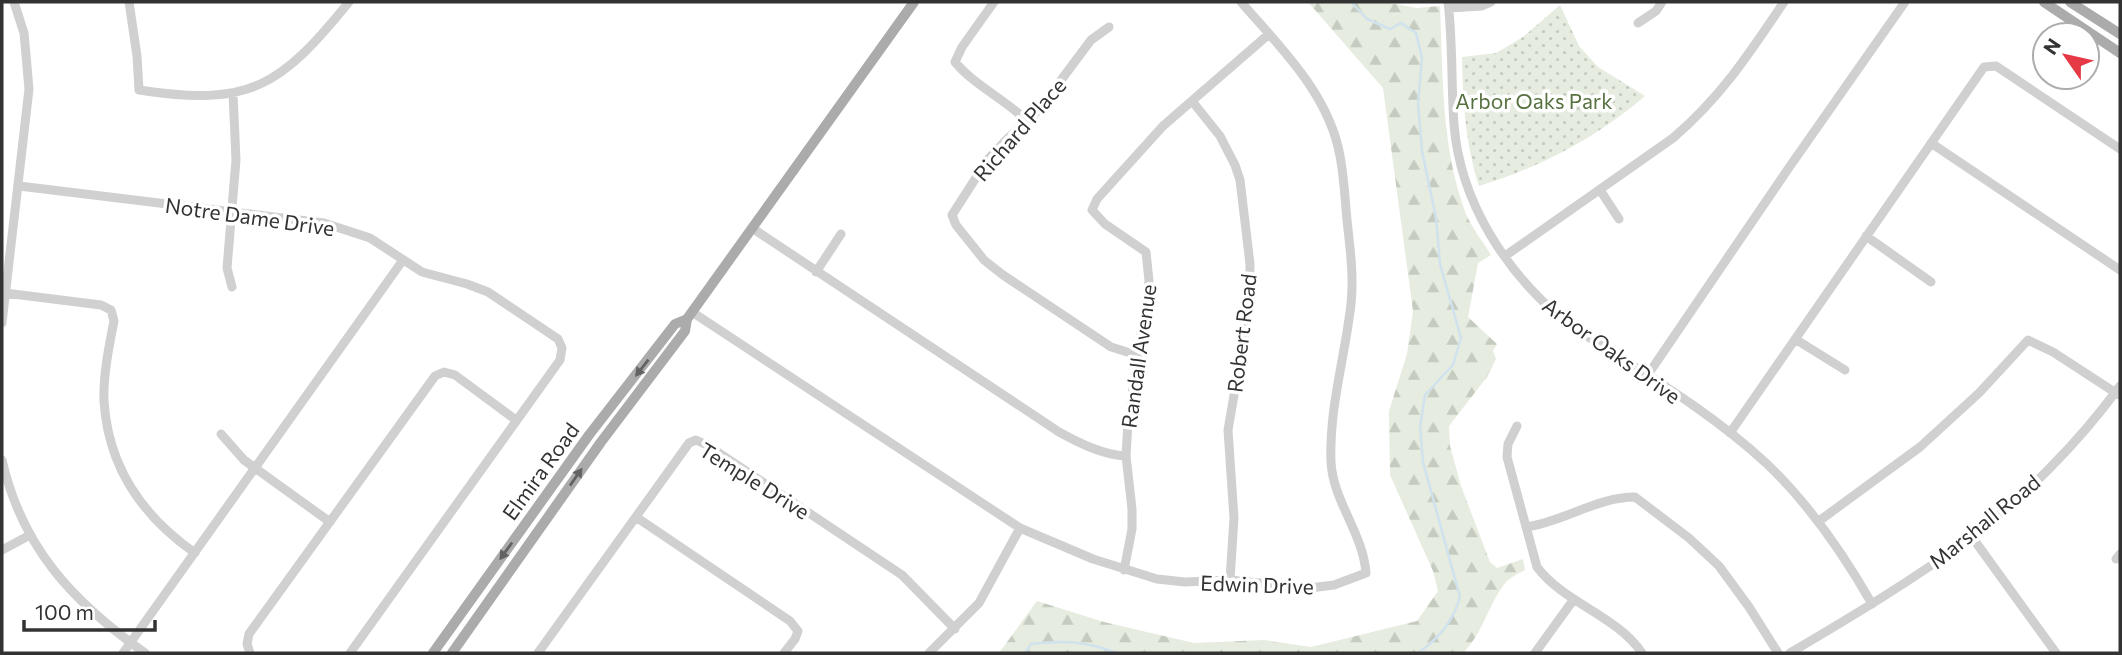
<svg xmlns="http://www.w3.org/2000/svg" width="2122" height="655" font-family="Commissioner,sans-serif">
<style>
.grass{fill:url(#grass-dots)}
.forest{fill:url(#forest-firs)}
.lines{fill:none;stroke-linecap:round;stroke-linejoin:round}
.stream{stroke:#cfe2ee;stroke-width:2.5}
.minor{stroke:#d0d0d0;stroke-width:9}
.major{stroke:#ababab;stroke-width:10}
.oneway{fill:#636363}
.labels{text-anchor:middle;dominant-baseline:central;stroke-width:7;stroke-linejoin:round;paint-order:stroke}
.park-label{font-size:21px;fill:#56703f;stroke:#fff}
.street-label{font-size:21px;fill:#333;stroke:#fff}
</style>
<defs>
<pattern id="grass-dots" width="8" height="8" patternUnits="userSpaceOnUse" patternTransform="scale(1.75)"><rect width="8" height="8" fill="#e6ecdf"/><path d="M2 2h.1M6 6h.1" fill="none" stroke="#c6cbc0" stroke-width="1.8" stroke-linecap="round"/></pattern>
<pattern id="forest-firs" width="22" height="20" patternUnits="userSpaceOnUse" patternTransform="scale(1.75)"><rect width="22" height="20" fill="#e6ecdf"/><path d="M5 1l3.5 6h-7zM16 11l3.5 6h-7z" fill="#c6cbc0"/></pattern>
</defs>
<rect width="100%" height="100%" fill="#fff"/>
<path class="grass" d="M1560,5L1579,46L1598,67L1645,96C1596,138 1541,167 1479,186C1465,141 1463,103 1462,57L1496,53L1523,37Z"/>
<path class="forest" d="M1308,2H1384L1417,8L1440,6C1443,76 1441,148 1466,214C1472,228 1483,242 1491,255L1478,263L1468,317L1497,344L1493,351L1496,359L1487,377L1449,426L1450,446L1461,486L1490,562L1497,568L1523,559L1525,570C1519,573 1511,577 1506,582C1488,604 1484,632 1463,653H999L1037,601L1104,622L1194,643L1264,640L1311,647L1417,621L1438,591L1433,571L1390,475L1389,411L1407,354L1413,311L1383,88Z"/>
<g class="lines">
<path class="stream" d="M1351,2L1367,19L1390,29L1401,23L1416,33L1422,58L1418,103L1422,151L1436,218L1440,264L1461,338L1453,365L1425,395L1420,427L1423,462L1460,597C1453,622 1439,638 1418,653
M1025,653L1031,644C1062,640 1087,641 1116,653"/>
<path class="minor" d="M129,2L137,56L139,90C250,107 280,87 349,2
M994,2L962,47L955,62C975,86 1005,99 1027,121
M1448,2C1453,42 1451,84 1454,124C1460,203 1507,274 1567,323C1635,368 1708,409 1767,464C1810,505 1843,553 1872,604
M1449,8L1482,6L1491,2
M1638,23L1656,11L1662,2
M1109,27L1091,40L1038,111L1008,138L988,159L952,215L956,225L984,260L1003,275L1111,347L1137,355
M1192,101L1220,136L1235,165L1240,180L1250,264L1249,308L1228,430L1234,518L1230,580
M1931,143L2120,270
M19,186L324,223L370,238L422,272L467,284L488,292L558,339L562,348L560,360L350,653
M1600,190L1619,219
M752,228L1059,432C1079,443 1103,455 1126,456
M1866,236L1931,282
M1505,256L1673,138C1721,97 1749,54 1784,2
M816,272L841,234
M232,287L227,268L236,160L233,93
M5,293L101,305L111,310L114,321C109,346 103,376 104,401C108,466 142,516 195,553
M692,312L1020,528L1093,559L1157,579L1185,582L1230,580L1310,588L1334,585L1366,573C1363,533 1333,501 1331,462C1329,408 1345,357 1351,304C1354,276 1350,248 1347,220C1345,199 1344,177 1340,156C1329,94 1280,47 1241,2
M2,323L29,89L24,33L14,2
M1795,339L1845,370
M1647,376L1788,169L1905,2
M1517,426L1508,444L1507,457L1537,567C1564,603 1616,615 1642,653
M1730,433L1984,67L1996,66L2120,149
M221,434L244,460L330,522
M2,460C22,548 73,602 145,653
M636,517L790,621L798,631L795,639L784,653
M1819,521L1920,447L1979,393L2028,340L2053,352L2119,395
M1526,527C1563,522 1597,497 1635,497L1689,538L1719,566L1749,607L1778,653
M1972,537L2056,653
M2,550L30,535
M2116,559L2120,554
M1124,570L1132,529V509L1126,456L1128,422L1149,281L1146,252L1105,224L1092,210L1097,199L1163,126L1269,34
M123,653L403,260
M250,653L247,644L249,634L435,376L444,372L455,375L516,420
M538,653L689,443L696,440L707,445L902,575L955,629
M929,653L979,603L1020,528
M1535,653L1574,599
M1790,653C1851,617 1913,580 1970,538C2026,496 2079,442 2120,386"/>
<path class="major" d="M2044,2L2120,53
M2070,2L2120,34
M433,653L589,435L675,324L687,319
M452,653L601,442L685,331L687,319L914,2"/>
</g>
<defs><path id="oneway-solid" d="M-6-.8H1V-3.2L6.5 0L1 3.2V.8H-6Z" transform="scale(1.75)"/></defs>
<g class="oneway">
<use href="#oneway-solid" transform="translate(642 368) rotate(128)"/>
<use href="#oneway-solid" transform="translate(576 477) rotate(-55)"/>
<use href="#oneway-solid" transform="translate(506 551) rotate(126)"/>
</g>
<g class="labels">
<g class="park-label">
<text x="1534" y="100">Arbor Oaks Park</text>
</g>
<g class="street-label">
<text transform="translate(1019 129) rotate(-49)">Richard Place</text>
<text transform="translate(250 216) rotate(8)">Notre Dame Drive</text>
<text transform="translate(1241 333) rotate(-83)">Robert Road</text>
<text transform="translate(1612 350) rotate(36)">Arbor Oaks Drive</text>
<text transform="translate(1138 356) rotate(-82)">Randall Avenue</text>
<text transform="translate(540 471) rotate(-54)">Elmira Road</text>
<text transform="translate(755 480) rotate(32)">Temple Drive</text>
<text transform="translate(1984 521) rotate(-39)">Marshall Road</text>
<text transform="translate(1257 584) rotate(2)">Edwin Drive</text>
</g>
</g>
<rect width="2122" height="655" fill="none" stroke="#333333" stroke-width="7"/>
<g transform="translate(2066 56) rotate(304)"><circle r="33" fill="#ffffff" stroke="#adadad" stroke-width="2"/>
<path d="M0-5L12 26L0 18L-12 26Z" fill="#e63946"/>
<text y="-10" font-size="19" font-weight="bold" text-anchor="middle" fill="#333333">N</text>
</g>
<path d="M24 620v10h131v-10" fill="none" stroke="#333333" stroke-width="3.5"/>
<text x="35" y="620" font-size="21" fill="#333333" stroke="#ffffff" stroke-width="5" paint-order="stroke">100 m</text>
</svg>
